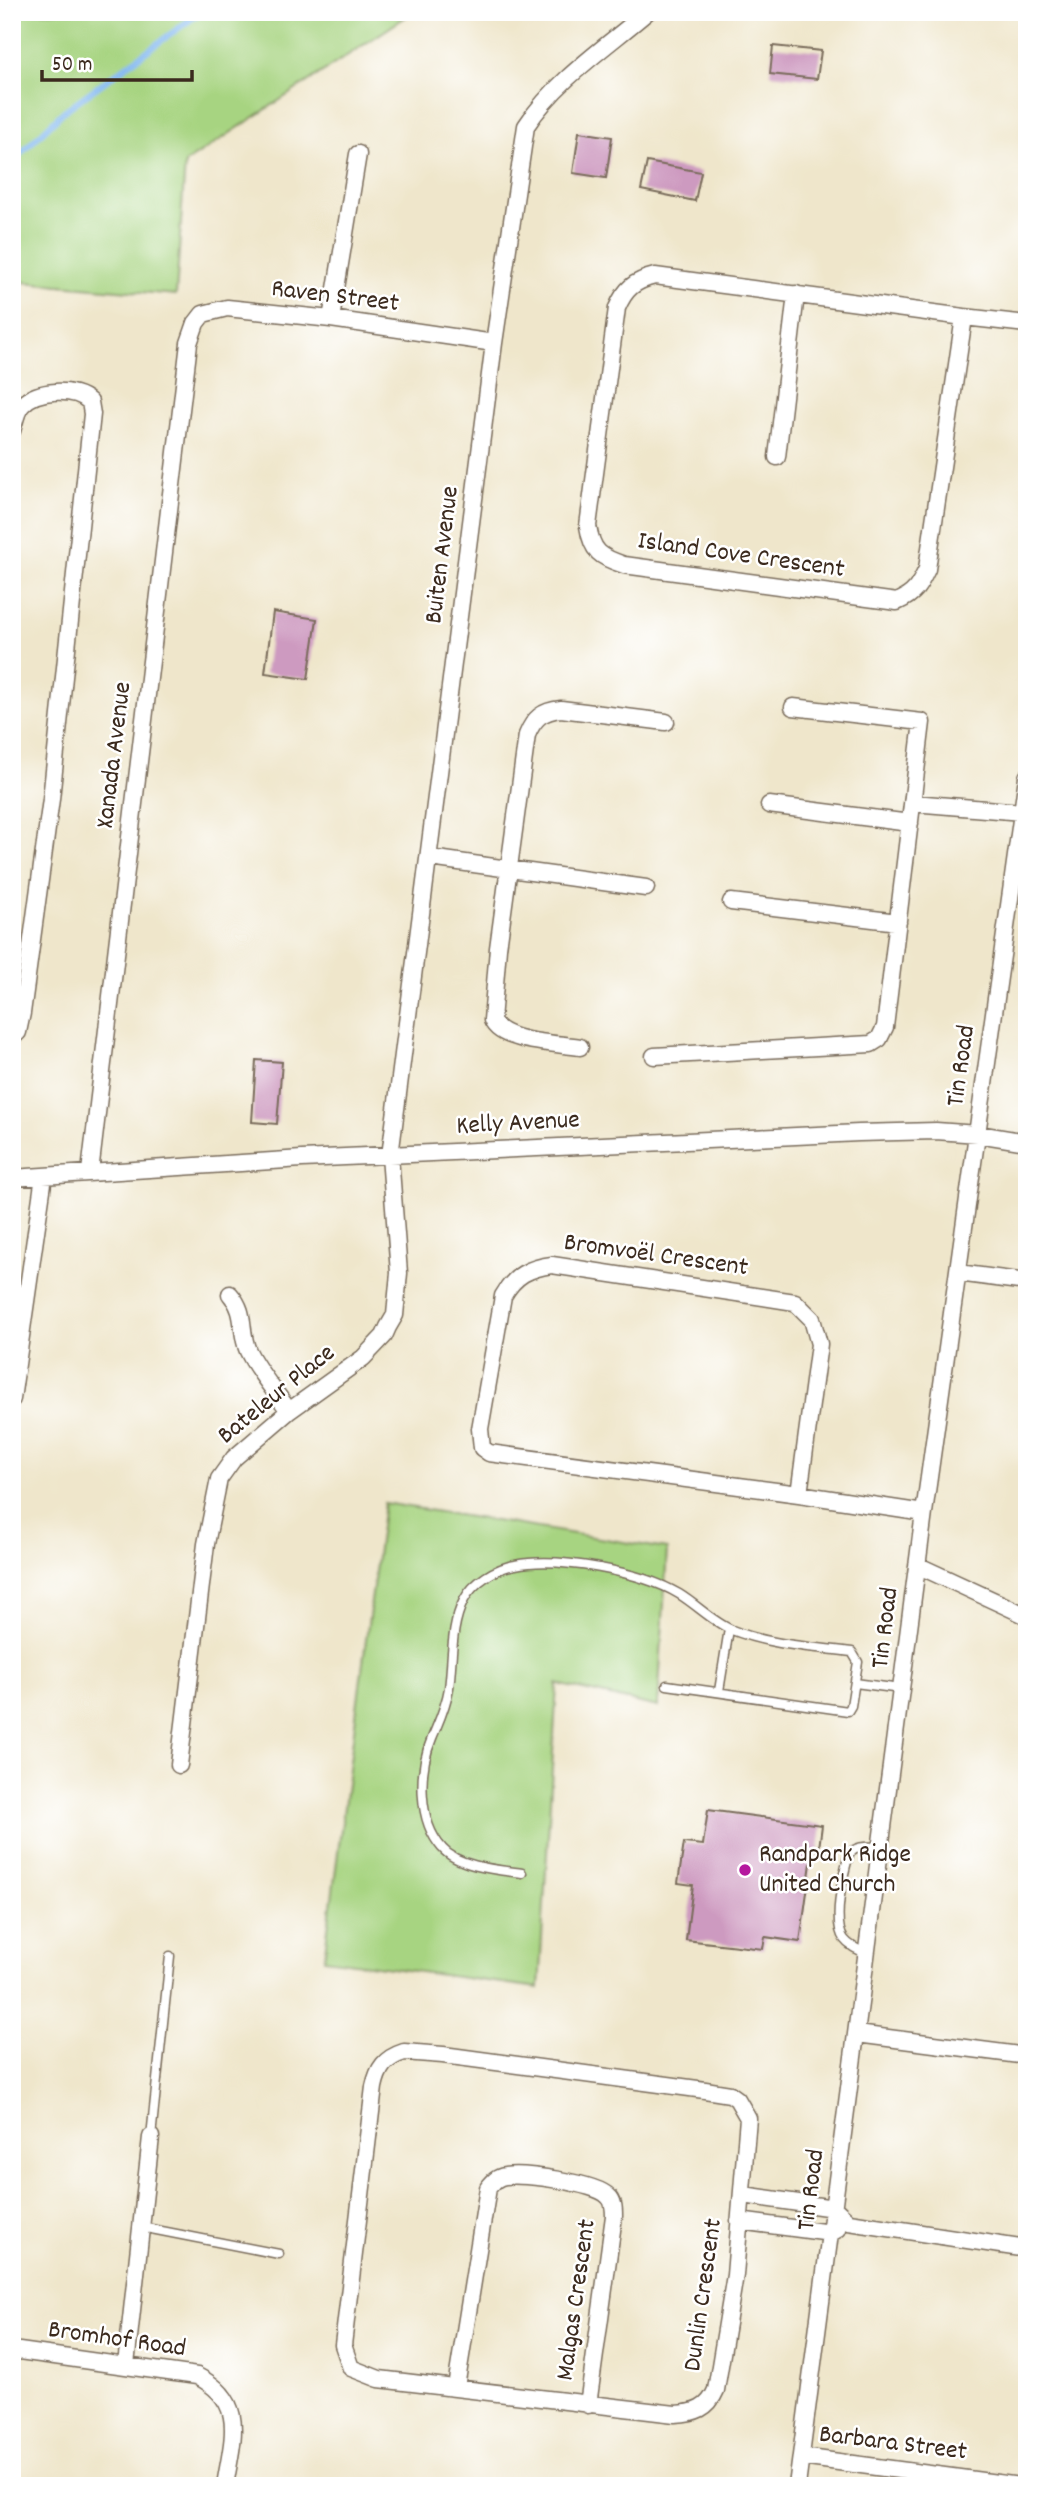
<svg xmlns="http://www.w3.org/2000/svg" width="1039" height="2498" font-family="Dekko,sans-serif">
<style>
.green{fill:#a7d481;stroke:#717f50;stroke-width:2}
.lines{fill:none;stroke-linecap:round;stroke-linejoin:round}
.stream{stroke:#82b8f1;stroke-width:6}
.building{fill:#cd9ac0}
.lane-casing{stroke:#7a6c5b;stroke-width:11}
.street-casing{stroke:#7a6c5b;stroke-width:19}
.lane{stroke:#fff;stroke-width:8}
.street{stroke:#fff;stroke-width:16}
.poi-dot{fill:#b5179e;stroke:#fff;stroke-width:2.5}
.labels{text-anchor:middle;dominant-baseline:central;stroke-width:5;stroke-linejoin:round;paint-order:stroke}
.street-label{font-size:26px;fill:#3b2a1e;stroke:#fff}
.poi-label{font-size:26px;fill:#3b2a1e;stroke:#fff;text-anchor:start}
</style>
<rect width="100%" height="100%" fill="#fff"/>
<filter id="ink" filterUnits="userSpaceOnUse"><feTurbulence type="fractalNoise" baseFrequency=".0143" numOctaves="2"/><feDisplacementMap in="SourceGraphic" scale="14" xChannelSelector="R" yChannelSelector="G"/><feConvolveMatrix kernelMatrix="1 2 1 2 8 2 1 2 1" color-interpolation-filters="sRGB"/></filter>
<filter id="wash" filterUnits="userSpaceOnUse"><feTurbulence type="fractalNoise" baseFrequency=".00686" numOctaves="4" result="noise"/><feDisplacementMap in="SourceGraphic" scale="28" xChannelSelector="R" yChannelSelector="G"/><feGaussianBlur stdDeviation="1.57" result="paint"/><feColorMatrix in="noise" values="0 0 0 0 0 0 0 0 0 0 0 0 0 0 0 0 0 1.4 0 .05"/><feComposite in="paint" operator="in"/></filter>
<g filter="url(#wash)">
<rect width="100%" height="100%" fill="#efe6cb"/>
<path class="green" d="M12,12H413L185,163L176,295L12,281Z
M384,1503L667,1549L658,1707L557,1684L539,1988L324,1959Z"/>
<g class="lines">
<path class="stream" d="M12,162L64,111L201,12"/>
</g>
<g id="blocks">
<path class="building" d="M773,46L821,51L817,79L770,74Z
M579,132L612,137L606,178L573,173Z
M647,162L701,172L695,201L641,190Z
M273,612L317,619L308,679L265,673Z
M256,1060L282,1062L277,1124L252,1122Z
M708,1810L822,1825L818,1856H812L800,1942L765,1937L763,1949L686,1940L693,1885L678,1883L684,1843L703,1845Z"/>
</g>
</g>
<g filter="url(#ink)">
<use href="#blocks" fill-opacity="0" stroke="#7a6c5b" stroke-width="2"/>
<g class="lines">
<g class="lane-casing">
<path id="lane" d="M855,1683L901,1689
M719,1691L729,1629
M522,1873C499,1870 458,1867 442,1848C418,1821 418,1771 432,1738C439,1721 446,1707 449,1688C453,1659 450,1627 464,1600C473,1582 496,1568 515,1565C558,1556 642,1572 679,1594C697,1605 713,1622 732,1630C769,1645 813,1647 852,1652L858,1662L851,1706L848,1711L667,1685
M868,1954C859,1950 850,1947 844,1939C832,1923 843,1874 849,1855C856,1844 870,1847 882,1847
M151,2137L170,1956
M141,2227L279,2254"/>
</g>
<g class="street-casing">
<path id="street" d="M655,276L964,317L927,569C919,586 915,594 897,602L624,565C600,557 592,552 588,526L617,308C625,289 634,281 655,276Z
M964,317L1027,324
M331,319L358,154
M12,431C15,422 16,411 22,405C36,389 75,387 90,402L92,414L51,799L22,1013L18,1032L12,1038
M777,457L796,294
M913,803L1022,812
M769,805L910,823
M430,858L646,888
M731,902L898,922
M580,1047C557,1043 501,1043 492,1020L498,948L527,735C534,718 542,711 561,709L666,722
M654,1056L871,1044L879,1039L885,1027L922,722L793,707
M90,1172L189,343L196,323L203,314L227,308L331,319L494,343
M12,1178L302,1159L859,1133L936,1131L978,1134L1027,1142
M958,1273L1027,1282
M230,1294C247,1313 239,1330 248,1351C258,1372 276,1392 289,1411
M12,1399L44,1176
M799,1494L819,1344L812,1319L795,1302L552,1265C529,1268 515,1275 503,1296L480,1429L482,1448L489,1453L799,1494L924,1513
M919,1566L1027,1616
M179,1765L206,1544L219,1479L234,1458L289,1411L363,1358L384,1336L388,1327L395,1315L399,1273L390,1156L494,343L526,126C556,80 606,47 647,12
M857,2034L1027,2056
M404,2052L443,2055L705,2090L730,2094L737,2099L748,2118L735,2275L716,2390C708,2409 695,2413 675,2414L379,2379L351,2368L343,2345L374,2087C378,2068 385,2058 404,2052Z
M743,2195L834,2208L849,2222L1027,2249
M739,2221L831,2233L838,2229
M12,2350L197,2376C248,2402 232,2439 225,2486
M126,2365L151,2137
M456,2387L488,2188C493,2182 497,2177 505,2176C524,2173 596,2183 608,2196C614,2201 614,2209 614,2216L588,2405
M801,2457L1020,2486
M797,2486L924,1513L1027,777"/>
</g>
<use href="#lane" class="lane"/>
<use href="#street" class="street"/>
</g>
</g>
<circle class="poi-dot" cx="745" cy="1870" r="7"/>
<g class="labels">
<g class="street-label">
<text transform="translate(335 297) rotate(7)">Raven Street</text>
<text transform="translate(443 555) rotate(-83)">Buiten Avenue</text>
<text transform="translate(741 556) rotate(8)">Island Cove Crescent</text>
<text transform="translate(115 755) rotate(-83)">Xanada Avenue</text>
<text transform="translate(962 1066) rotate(-82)">Tin Road</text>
<text transform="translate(518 1124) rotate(-3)">Kelly Avenue</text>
<text transform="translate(656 1256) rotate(8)">Bromvoël Crescent</text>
<text transform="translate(277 1395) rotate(-39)">Bateleur Place</text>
<text transform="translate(886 1628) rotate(-83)">Tin Road</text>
<text transform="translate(812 2190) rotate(-83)">Tin Road</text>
<text transform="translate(704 2295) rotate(-82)">Dunlin Crescent</text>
<text transform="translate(577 2300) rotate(-82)">Malgas Crescent</text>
<text transform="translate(117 2340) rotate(8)">Bromhof Road</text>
<text transform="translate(893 2444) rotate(7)">Barbara Street</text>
</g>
<g class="poi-label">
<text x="759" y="1855">Randpark Ridge<tspan x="759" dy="30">United Church</tspan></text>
</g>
</g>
<rect width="1039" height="2498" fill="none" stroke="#fff" stroke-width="42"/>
<path d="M42 70v10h150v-10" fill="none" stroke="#3b2a1e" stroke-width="3.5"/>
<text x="52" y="70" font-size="21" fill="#3b2a1e" stroke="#ffffff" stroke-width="5" paint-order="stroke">50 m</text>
</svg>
